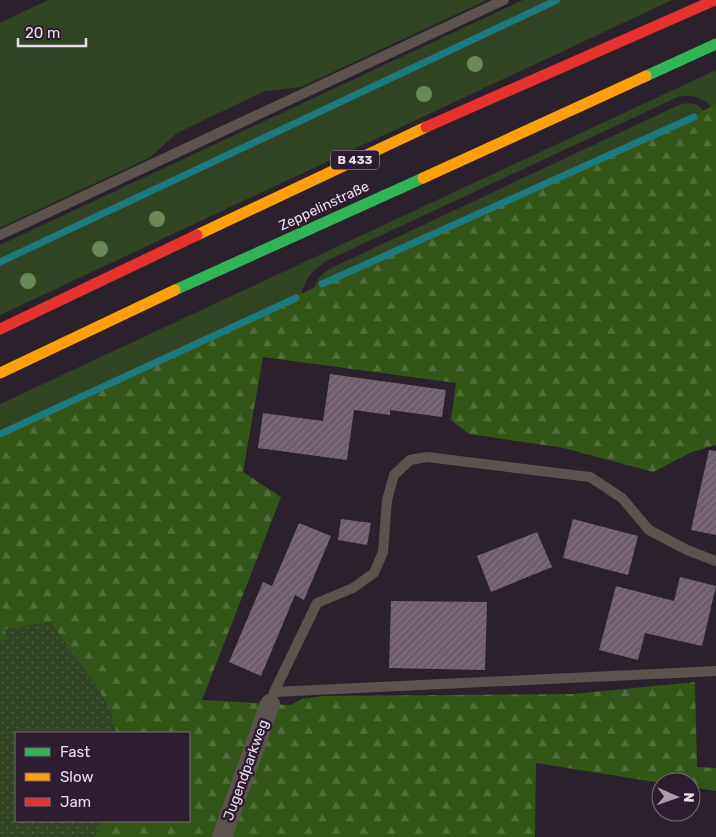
<svg xmlns="http://www.w3.org/2000/svg" width="716" height="837" font-family="Rubik,sans-serif">
<style>
.green{fill:#314424}
.forest{fill:url(#forest-firs)}
.park{fill:url(#park-dots)}
.lines{fill:none;stroke-linecap:round;stroke-linejoin:round}
.stream{stroke:#1b7a7e;stroke-width:7}
.building{fill:url(#building-hatch)}
.lane{stroke:#5c534e;stroke-width:10}
.street{stroke:#5c534e;stroke-width:20}
.fast{stroke:#30b455;stroke-width:11}
.slow{stroke:#ff9f0a;stroke-width:11}
.jam{stroke:#e5322d;stroke-width:11}
.tree{fill:#6b8858}
.labels{text-anchor:middle;dominant-baseline:central;stroke-width:5;stroke-linejoin:round;paint-order:stroke}
.shield{fill:#2e1d30;stroke:#b2a4b3;stroke-width:1}
.shield-label{font-size:12px;font-weight:bold;fill:#eadeeb}
.street-label{font-size:14px;fill:#eadeeb;stroke:#2e1d30}
</style>
<defs>
<pattern id="forest-firs" width="22" height="20" patternUnits="userSpaceOnUse" patternTransform="scale(1.25)"><rect width="22" height="20" fill="#335517"/><path d="M5 1l3.5 6h-7zM16 11l3.5 6h-7z" fill="#516d39"/></pattern>
<pattern id="park-dots" width="8" height="8" patternUnits="userSpaceOnUse" patternTransform="scale(1.25)"><rect width="8" height="8" fill="#314424"/><path d="M2 2h.1M6 6h.1" fill="none" stroke="#4f5f44" stroke-width="1.8" stroke-linecap="round"/></pattern>
<pattern id="building-hatch" width="6" height="6" patternUnits="userSpaceOnUse" patternTransform="scale(1.25)"><rect width="6" height="6" fill="#6e5c6b"/><path d="M-1 1l2-2M0 6l6-6M5 7l2-2" fill="none" stroke="#837380"/></pattern>
</defs>
<rect width="100%" height="100%" fill="#2a212c"/>
<path class="green" d="M48,0H487L301,87L265,91L177,133L149,158L0,228V23Z
M523,0H672L0,315V245Z
M716,70V103L711,106C701,97 693,95 680,96L326,261C311,272 306,277 301,295L0,434V404Z
M690,103L698,105L704,111L694,117L314,288L319,277L329,269L681,104Z"/>
<path class="forest" d="M716,103V445L692,452L653,472L564,448L469,434L451,420L456,383L263,357L243,472L281,497L202,700L291,705L302,699L322,696L572,694L695,682L697,767L716,768V791L691,787V782L661,783L536,763L535,837H94L101,821H189V733H116L110,709L5,630L9,639L0,643V434L322,284L694,117Z"/>
<path class="park" d="M50,621L95,684L110,709L116,733H16V821H101L94,837H0V643L9,639L4,630Z"/>
<g class="lines">
<path class="stream" d="M0,262L557,0
M322,284L694,117
M0,434L296,298"/>
</g>
<path class="building" d="M330,374L446,390L442,417L390,410V415L354,410L347,460L258,448L263,413L323,421Z
M709,450L716,451V535L691,530Z
M341,519L371,523L367,545L338,540Z
M573,519L638,536L628,575L563,558Z
M299,523L331,536L304,600L295,595L261,676L229,662L263,582L272,586Z
M537,532L552,567L491,592L477,556Z
M680,577L716,586L702,646L645,633L638,660L599,650L616,586L674,601Z
M391,601L487,602L485,670L389,668Z"/>
<g class="lines">
<path class="lane" d="M0,235L504,0
M274,692L317,603L353,588L374,573L383,552L387,500L394,475L410,460L427,457L590,477L622,498L649,530L687,550L716,561
M273,696L274,692L716,671"/>
<path class="street" d="M222,837L270,704"/>
<path class="fast" d="M646,76L716,44
M175,290L423,178"/>
<path class="slow" d="M423,178L646,76
M197,235L426,127
M0,373L175,290"/>
<path class="jam" d="M426,127L715,0
M0,329L197,235"/>
</g>
<g class="tree">
<circle cx="475" cy="64" r="8"/>
<circle cx="424" cy="94" r="8"/>
<circle cx="157" cy="219" r="8"/>
<circle cx="100" cy="249" r="8"/>
<circle cx="28" cy="281" r="8"/>
</g>
<g class="labels">
<rect class="shield" x="331" y="150.5" width="48" height="19" rx="4"/>
<g class="shield-label">
<text x="355" y="160">B 433</text>
</g>
<g class="street-label">
<text transform="translate(324 206) rotate(-25)">Zeppelinstraße</text>
<text transform="translate(246 770) rotate(-70)">Jugendparkweg</text>
</g>
</g>
<rect x="15" y="732" width="175" height="90" fill="#2e1d30" stroke="#796a7b"/>
<rect x="25" y="748" width="25" height="8" fill="#30b455" stroke="#796a7b"/>
<text x="60" y="757" font-size="15" fill="#eadeeb">Fast</text>
<rect x="25" y="773" width="25" height="8" fill="#ff9f0a" stroke="#796a7b"/>
<text x="60" y="782" font-size="15" fill="#eadeeb">Slow</text>
<rect x="25" y="798" width="25" height="8" fill="#e5322d" stroke="#796a7b"/>
<text x="60" y="807" font-size="15" fill="#eadeeb">Jam</text>
<g transform="translate(676 797) rotate(92)"><circle r="24" fill="#2e1d30" stroke="#796a7b"/>
<path d="M0-4L9 19L0 12L-9 19Z" fill="#a79ca8"/>
<text y="-8" font-size="14" font-weight="bold" text-anchor="middle" fill="#eadeeb">N</text>
</g>
<path d="M18 38v8h68v-8" fill="none" stroke="#eadeeb" stroke-width="2.5"/>
<text x="25" y="38" font-size="15" fill="#eadeeb" stroke="#2e1d30" stroke-width="4" paint-order="stroke">20 m</text>
</svg>
